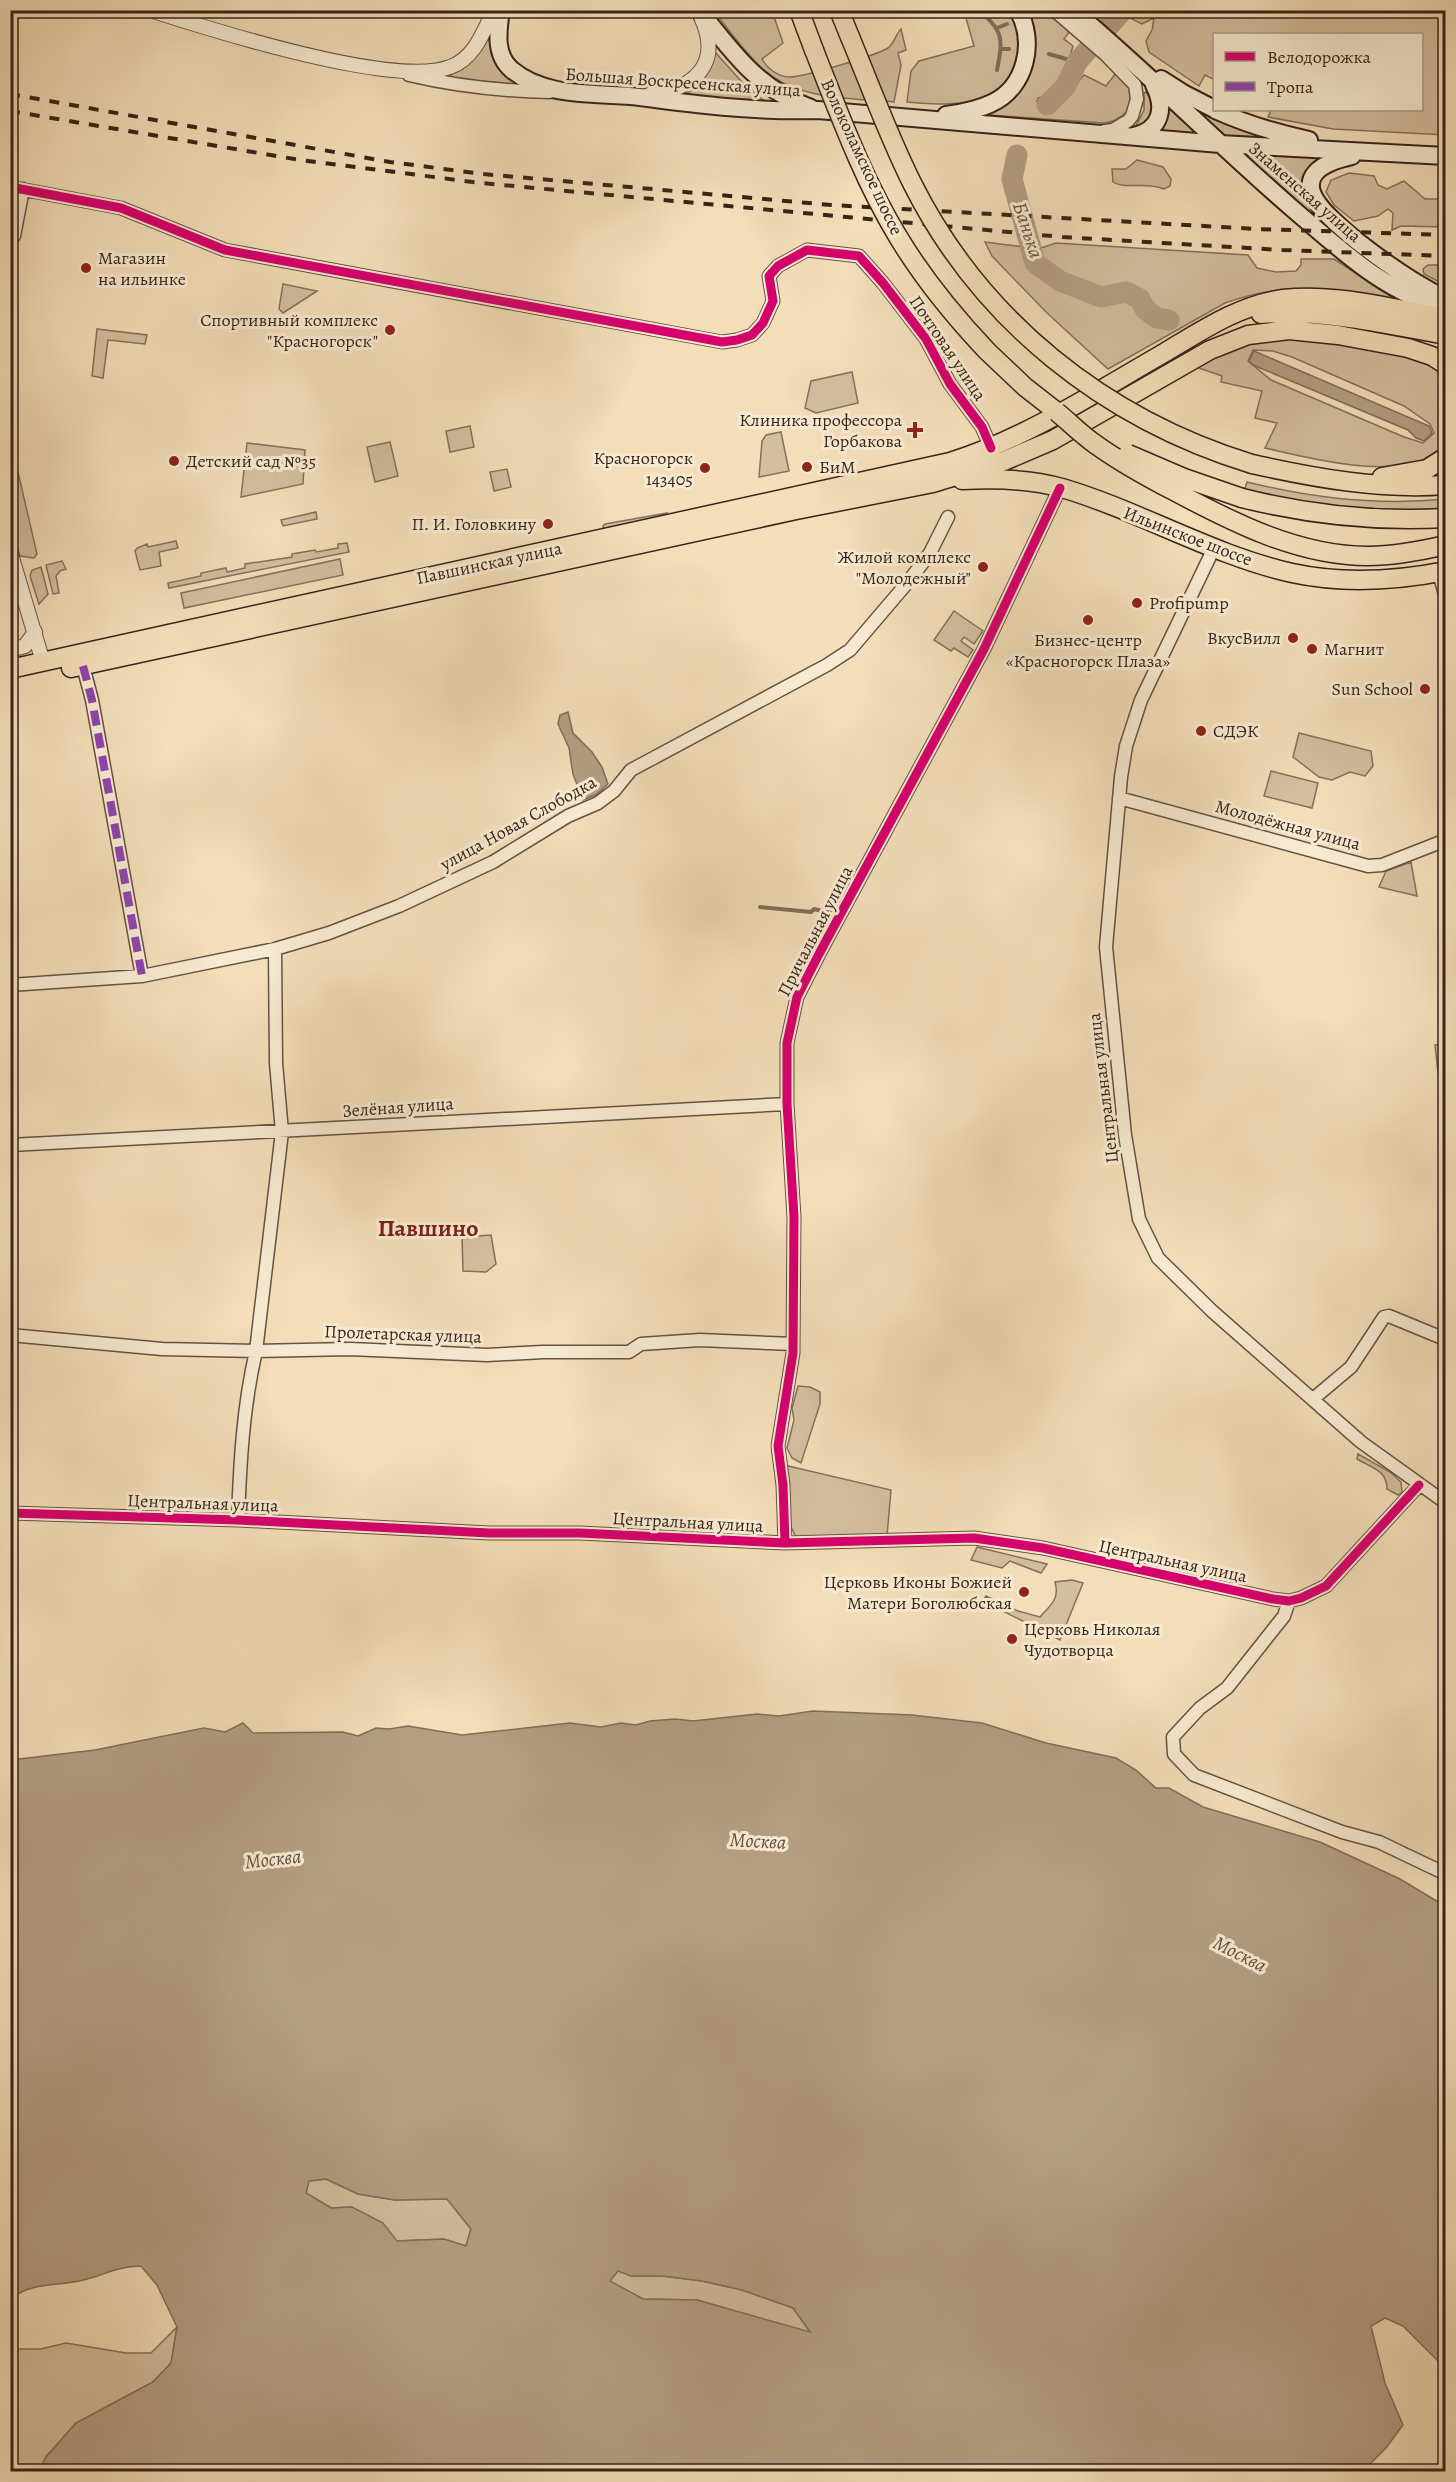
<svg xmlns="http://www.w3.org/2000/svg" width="1456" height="2482" font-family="Alegreya,serif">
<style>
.green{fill:#d3be9e;stroke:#85705b;stroke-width:1.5;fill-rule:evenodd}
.water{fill:#b39e82;stroke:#816d58;stroke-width:1.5;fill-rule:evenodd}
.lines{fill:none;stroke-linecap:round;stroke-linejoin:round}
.stream{stroke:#816d58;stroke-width:4}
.river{stroke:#b39e82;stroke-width:21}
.minor-casing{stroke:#665240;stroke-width:15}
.tertiary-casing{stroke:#665240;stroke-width:16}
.secondary-casing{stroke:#372318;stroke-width:20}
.primary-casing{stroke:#372318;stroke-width:21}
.minor{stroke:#f7ead2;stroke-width:12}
.tertiary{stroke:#f7ead2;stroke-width:14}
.secondary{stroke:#f7ead2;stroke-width:16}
.primary{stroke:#f3deb9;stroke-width:18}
.rail{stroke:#372318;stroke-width:4;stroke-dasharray:10 10;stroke-linecap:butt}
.primary-bridge-casing{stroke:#372318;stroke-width:21;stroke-linecap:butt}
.primary-bridge{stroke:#f3deb9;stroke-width:18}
.quiet{stroke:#8e44ad;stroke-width:8;stroke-dasharray:15 8;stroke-linecap:butt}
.cycleway-casing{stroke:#f7ead2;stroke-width:13}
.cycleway{stroke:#d6006c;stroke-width:9}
.poi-dot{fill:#8f2418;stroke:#f7ead2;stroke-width:2}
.labels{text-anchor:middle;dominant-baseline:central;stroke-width:6;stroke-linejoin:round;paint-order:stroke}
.street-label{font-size:18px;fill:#372318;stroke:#f7ead2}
.poi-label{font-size:18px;fill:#372318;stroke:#f7ead2;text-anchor:end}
.water-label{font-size:20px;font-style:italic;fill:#624e3d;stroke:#f7ead2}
.district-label{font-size:24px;font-weight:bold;fill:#7a1f14;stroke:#f7ead2}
</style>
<rect width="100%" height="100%" fill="#f3deb9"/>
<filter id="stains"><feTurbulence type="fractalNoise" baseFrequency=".00333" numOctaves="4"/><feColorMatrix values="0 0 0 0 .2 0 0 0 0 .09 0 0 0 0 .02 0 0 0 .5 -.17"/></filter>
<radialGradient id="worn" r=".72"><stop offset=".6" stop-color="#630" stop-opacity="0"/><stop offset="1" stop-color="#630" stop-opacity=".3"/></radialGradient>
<path class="green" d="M714,11H772L783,43L762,59C767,68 777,76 788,77C801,78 877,55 888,48C895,42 896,34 901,29L906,50L898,53L901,65L894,102C851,98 800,100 765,71C745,54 730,31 714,11Z
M964,11H1009C1019,25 1020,38 1018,55C1010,112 949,105 907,102L911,71L919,61L974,46Z
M1025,11H1045L1070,31L1064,39L1073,46C1067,66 1061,94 1038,98L1037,102L1054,109L1084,75L1106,86L1116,73C1120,77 1126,82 1129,87C1140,105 1120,122 1104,123L988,115L987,113L1018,90Z
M1116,11H1445V135L1333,129L1268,117L1271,110H1422V34H1214V75L1213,79L1205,75L1199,86L1149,52L1146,41L1152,30L1154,18L1142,24Z
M487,40L490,41C491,59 500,73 515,82V85L448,78V76C471,67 474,58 487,40Z
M714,51L742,82L768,104L683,95C702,86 711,72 714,51Z
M1146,92L1155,105L1151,122L1135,128L1144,110V93Z
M1167,103L1199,134L1162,131L1168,116Z
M1188,104L1257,134V137L1218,135Z
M1242,155L1317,157L1319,161C1315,167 1307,173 1305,180C1292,211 1360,254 1381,269L1379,273Z
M1137,160L1163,167L1171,179L1170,186L1164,189C1146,181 1125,190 1113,182L1112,169H1126Z
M1349,173L1374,176L1378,185L1387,189L1404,181L1425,199H1445V227L1401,226L1392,230L1393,213L1388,209L1378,216L1354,221L1334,205L1326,192L1331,180Z
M985,242L1038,249L1056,243L1248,255L1257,268L1276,272L1296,271L1301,265V259H1334L1392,297V300C1328,289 1289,280 1225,303L1108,369L1046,312L992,256Z
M1428,265H1445V285L1424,274L1423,269Z
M283,284L317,291L283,313L279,309Z
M97,329L147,335L145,344L108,340L103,378L92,376Z
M1291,337C1331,342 1417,349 1445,376V445C1411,486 1310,458 1265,448L1277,423L1255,418L1262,391L1221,382L1222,376L1199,368L1200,365C1231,347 1256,341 1291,337ZM1253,350L1273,351L1292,357L1404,406L1430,424L1434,433L1423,443L1404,437L1271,380L1248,361Z
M852,372L858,403L816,413L805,408L811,381Z
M470,426L474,447L450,452L446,431Z
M781,432L789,471L759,477L762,441L766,435Z
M11,442L37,554L34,558L20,556L11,528Z
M390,442L398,476L375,482L367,447Z
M247,443L305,450L303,484L241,497Z
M507,469L511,487L494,491L490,472Z
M1247,482C1312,498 1378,506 1445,499V508C1378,514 1310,506 1245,489Z
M316,512L317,519L283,526L281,520Z
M667,513L665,517L604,530L603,526L605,524Z
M176,541L178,548L159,552L161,566L140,570L135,551L137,548L147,544L148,547Z
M347,543L349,552L169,588L168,583L201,576V573L226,568L227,572L245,568V564L292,557V554L315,550L316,552L338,548V544Z
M340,559L343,575L184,608L181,593Z
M62,561L66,569L60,571L56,576L59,593L53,594L46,565Z
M41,567L48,594L39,604L30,576L32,570Z
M954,611L983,631L974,644L964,637L961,641L973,650L968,657L954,648L951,651L934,640Z
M1299,733L1371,751L1373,766L1365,776L1350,772L1332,780L1319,777L1293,757Z
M1271,771L1318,783L1312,808L1264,796Z
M1411,862L1417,896L1379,887L1386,871Z
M1445,1044V1072L1438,1073L1435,1045Z
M491,1235L496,1264L486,1272L463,1271L462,1237Z
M798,1386L810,1387L820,1392V1404L801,1463L792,1458L787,1448L794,1420L792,1408Z
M1358,1454L1390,1472L1401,1482L1402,1492L1398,1495L1387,1489C1387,1470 1372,1468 1357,1459Z
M784,1465L891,1490L887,1536L796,1537L789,1523Z
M977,1547L1047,1564L1041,1573L1010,1561L1002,1568L971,1560Z
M1072,1580L1083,1583L1060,1640L983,1601L986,1596L1018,1611L1040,1617C1050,1605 1060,1600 1055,1582Z
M326,2179L358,2194L395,2200L447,2199L471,2229L466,2246L444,2239L397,2241L352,2207L331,2208L306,2193L308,2181Z
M618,2270L631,2276H662L702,2281L742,2290L793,2308L811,2333L697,2300L643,2299L609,2281Z
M177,2327L171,2363L153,2382L76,2423L46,2457L39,2471H11L10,2429L15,2421L11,2354L17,2349H41L66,2343L126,2353H151Z"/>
<path class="water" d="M1254,351L1429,426L1432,433L1424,441L1416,438L1408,430L1253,365L1249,361Z
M568,712L573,733L592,752L602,767L608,784L597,794L583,800L573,774L569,748L558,724L560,715Z
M813,1711L912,1715L982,1723L1046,1743L1116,1758L1136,1770L1156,1788H1169L1203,1807L1320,1842L1400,1879L1445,1906V2368L1403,2326L1385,2318L1371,2326L1385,2383L1403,2425L1386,2448L1363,2471H39L46,2457L76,2423L153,2382L171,2363L177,2327L157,2285L141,2266C115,2267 110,2273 87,2279C62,2287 30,2281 11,2299V1760L95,1750L204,1728L225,1732L243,1723L253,1733L343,1732L358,1736L376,1728L389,1729L408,1726L462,1735L570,1723L601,1727L621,1723L636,1725L650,1721L675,1719L693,1721L757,1714L779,1716ZM326,2179L358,2194L395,2200L447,2199L471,2229L466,2246L444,2239L397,2241L383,2223L352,2207L331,2208L306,2193L309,2181ZM618,2271L631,2276H662L702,2281L742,2290L793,2308L810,2332L697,2300L643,2299L610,2281Z"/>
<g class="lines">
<path class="stream" d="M978,10C1004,30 1003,40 997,70
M861,11V10
M997,28L1007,24
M1001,49H1009
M1049,54L1077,62
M760,907L811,912L814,909L835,914"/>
<path class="river" d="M1047,105L1066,86L1077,62L1123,10
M1017,155L1012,179L1035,263L1060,281L1101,297L1126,292L1140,299L1145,309L1157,318L1169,320"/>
<g class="minor-casing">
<path id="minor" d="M1054,10L1106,55L1135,85L1137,99L1132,116L1128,121L1113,130L1104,131
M409,75C455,86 502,91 550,92
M10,187L121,208L225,250L722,342L737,340L752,335L763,323L773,301L769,276L778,266L807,250L859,256L883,283L926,339L950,384L982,427L991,448
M10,235L14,236L23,189
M1214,548L1141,700L1126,746L1121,777L1106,947L1125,1135L1139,1219L1158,1258L1212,1311L1361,1442L1446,1503
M1439,573L1446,598
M83,666L92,700L142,976
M1119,798L1368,866L1382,865L1446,840
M10,985L142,976L275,949L329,933L399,906L493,862L568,816L598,803L614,791L631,770L827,665L850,650L908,582L930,553L948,517
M10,1145C269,1133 528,1117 787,1104
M10,1335L162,1349L256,1351L350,1349L487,1355L543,1352H629L641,1344L700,1340L793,1344
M1313,1399L1351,1367L1384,1317L1389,1316L1440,1337H1446
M10,1513L238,1520L489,1533H580L785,1543L974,1538L1043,1548L1273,1599L1289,1601L1301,1598L1326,1586L1419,1485
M238,1520C240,1463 243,1407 256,1351L282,1132L276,1063L275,949
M785,1543L783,1485L778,1446L793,1353L794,1217L787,1104V1043L797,997L820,952L984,649L1060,488
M1289,1601L1284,1616L1227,1688L1200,1708L1173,1737L1174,1754L1194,1775L1342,1832L1379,1842L1446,1874"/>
</g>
<g class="tertiary-casing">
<path id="tertiary" d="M150,10C212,30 394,88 450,67C474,59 484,31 494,10
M649,95C694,89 723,64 701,17
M10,551L43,662
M10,650L25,646L35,632"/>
</g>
<g class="secondary-casing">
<path id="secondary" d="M501,10C498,31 494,55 512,70C547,99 598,92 640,97C700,105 758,112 818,110L1220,144L1446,156
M699,10C733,53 758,89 811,108
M1073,10C1149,74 1219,145 1294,210C1339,248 1386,294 1446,308
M1161,79L1183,93L1214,109
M1215,110C1246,124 1276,133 1309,140
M946,115C961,113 978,110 992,103C1026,87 1036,42 1018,10
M1134,136C1161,130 1166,108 1154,85
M1352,156C1277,173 1320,211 1357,241C1385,263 1413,283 1446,299"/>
</g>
<g class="primary-casing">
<path id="primary" d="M799,10L814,50
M839,10L850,37
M1261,314C1323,309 1385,324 1446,335
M987,351L1025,387L1057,412
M1252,464C1315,478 1381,490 1446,485
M1382,477L1427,469L1446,457
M962,480C995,478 1030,479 1062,488C1140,511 1212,555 1292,573C1343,584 1395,581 1446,571
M1242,498C1310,515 1376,522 1446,518
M71,668L796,510L933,483L1004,461L1053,440L1210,350L1248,335L1289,330L1338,335L1408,348L1432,356L1446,365
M10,669L950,462C1027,438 1094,393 1164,353C1201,331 1239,305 1283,299C1337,293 1393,309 1446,318"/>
</g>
<use href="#minor" class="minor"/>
<use href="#tertiary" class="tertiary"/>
<use href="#secondary" class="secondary"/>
<use href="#primary" class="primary"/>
<path class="rail" d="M10,94L390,162L483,174L831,205L1257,229L1446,235
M10,111L300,160L481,183L1062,237L1282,250L1446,256"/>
<g class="primary-bridge-casing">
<path id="primary-bridge" d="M850,37C870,85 888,135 912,183C981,321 1105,419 1252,464
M814,50C839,113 862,177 897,235C922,277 953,315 987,351
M1057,412C1069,422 1082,435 1095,444C1120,462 1147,477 1174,491C1234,523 1299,556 1368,556C1395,556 1420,551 1446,545
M1128,454L1184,478L1242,498"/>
</g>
<use href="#primary-bridge" class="primary-bridge"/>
<path class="quiet" d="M10,571L16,566
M83,666L92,700L142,976"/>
<g class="cycleway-casing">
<path id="cycleway" d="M10,187L121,208L225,250L722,342L737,340L752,335L763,323L773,301L769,276L778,266L807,250L859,256L883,283L926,339L950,384L982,427L991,448
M10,1513L238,1520L489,1533H580L785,1543L974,1538L1043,1548L1273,1599L1289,1601L1301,1598L1326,1586L1419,1485
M785,1543L783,1485L778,1446L793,1353L794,1217L787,1104V1043L797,997L820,952L984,649L1060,488"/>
</g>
<use href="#cycleway" class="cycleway"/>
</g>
<g class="poi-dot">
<circle cx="86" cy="268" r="6"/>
<circle cx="390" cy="330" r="6"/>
<path d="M912 421h6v6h6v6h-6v6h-6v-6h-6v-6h6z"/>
<circle cx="174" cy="461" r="6"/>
<circle cx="807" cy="467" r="6"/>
<circle cx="705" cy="468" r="6"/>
<circle cx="548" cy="524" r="6"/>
<circle cx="983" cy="567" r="6"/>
<circle cx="1137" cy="603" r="6"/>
<circle cx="1088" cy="620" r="6"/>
<circle cx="1293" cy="638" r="6"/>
<circle cx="1312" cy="649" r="6"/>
<circle cx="1425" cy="689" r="6"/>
<circle cx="1201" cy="731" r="6"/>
<circle cx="1024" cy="1592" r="6"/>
<circle cx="1012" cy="1639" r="6"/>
</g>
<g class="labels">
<g class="street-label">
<text transform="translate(683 82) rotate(4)">Большая Воскресенская улица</text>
<text transform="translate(862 157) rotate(65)">Волоколамское шоссе</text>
<text transform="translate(1305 192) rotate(41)">Знаменская улица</text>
<text transform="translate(948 348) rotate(56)">Почтовая улица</text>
<text transform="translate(1188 536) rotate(21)">Ильинское шоссе</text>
<text transform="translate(489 563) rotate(-12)">Павшинская улица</text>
<text transform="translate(518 823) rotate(-29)">улица Новая Слободка</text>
<text transform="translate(1288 825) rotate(15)">Молодёжная улица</text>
<text transform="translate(815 931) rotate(-63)">Причальная улица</text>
<text transform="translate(1103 1088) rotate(-97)">Центральная улица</text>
<text transform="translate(398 1107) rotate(-4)">Зелёная улица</text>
<text transform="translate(403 1334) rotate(2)">Пролетарская улица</text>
<text transform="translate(203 1503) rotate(2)">Центральная улица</text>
<text transform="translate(688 1522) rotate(3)">Центральная улица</text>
<text transform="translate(1173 1561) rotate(12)">Центральная улица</text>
</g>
<g class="poi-label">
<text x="98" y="258" text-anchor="start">Магазин<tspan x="98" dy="21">на ильинке</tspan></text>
<text x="378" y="320">Спортивный комплекс<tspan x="378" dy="21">"Красногорск"</tspan></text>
<text x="902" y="420">Клиника профессора<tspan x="902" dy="21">Горбакова</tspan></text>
<text x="693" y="458">Красногорск<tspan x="693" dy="21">143405</tspan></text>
<text x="186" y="461" text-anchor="start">Детский сад №35</text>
<text x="819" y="467" text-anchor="start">БиМ</text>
<text x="536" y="524">П. И. Головкину</text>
<text x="971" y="557">Жилой комплекс<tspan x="971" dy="21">"Молодежный"</tspan></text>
<text x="1149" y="603" text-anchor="start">Profipump</text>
<text x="1281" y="638">ВкусВилл</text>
<text x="1088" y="640" text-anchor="middle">Бизнес-центр<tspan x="1088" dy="21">«Красногорск Плаза»</tspan></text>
<text x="1324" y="649" text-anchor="start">Магнит</text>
<text x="1413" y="689">Sun School</text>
<text x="1213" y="731" text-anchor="start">СДЭК</text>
<text x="1012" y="1582">Церковь Иконы Божией<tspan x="1012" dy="21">Матери Боголюбская</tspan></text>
<text x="1024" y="1629" text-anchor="start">Церковь Николая<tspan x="1024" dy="21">Чудотворца</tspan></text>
</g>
<g class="water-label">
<text transform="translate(1028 230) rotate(72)">Банька</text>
<text transform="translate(758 1841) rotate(3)">Москва</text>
<text transform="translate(273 1859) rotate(-6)">Москва</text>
<text transform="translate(1240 1954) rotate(27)">Москва</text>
</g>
<g class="district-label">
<text x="428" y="1228">Павшино</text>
</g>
</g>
<rect width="1456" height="2482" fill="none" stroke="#f3deb9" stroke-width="36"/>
<rect x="12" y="12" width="1432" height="2458" fill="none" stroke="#372318" stroke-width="3"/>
<rect x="18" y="18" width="1420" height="2446" fill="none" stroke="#372318" stroke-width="1.5"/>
<rect x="1213" y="33" width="210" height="78" fill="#f7ead2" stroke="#aa9a88" stroke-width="1.5"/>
<rect x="1225" y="52" width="30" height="9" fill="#d6006c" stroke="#aa9a88" stroke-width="1.5"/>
<text x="1267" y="63" font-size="18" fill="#372318">Велодорожка</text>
<rect x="1225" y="82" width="30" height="9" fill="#8e44ad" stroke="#aa9a88" stroke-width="1.5"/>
<text x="1267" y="93" font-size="18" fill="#372318">Тропа</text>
<rect width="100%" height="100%" filter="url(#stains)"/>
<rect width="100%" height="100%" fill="url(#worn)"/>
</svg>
